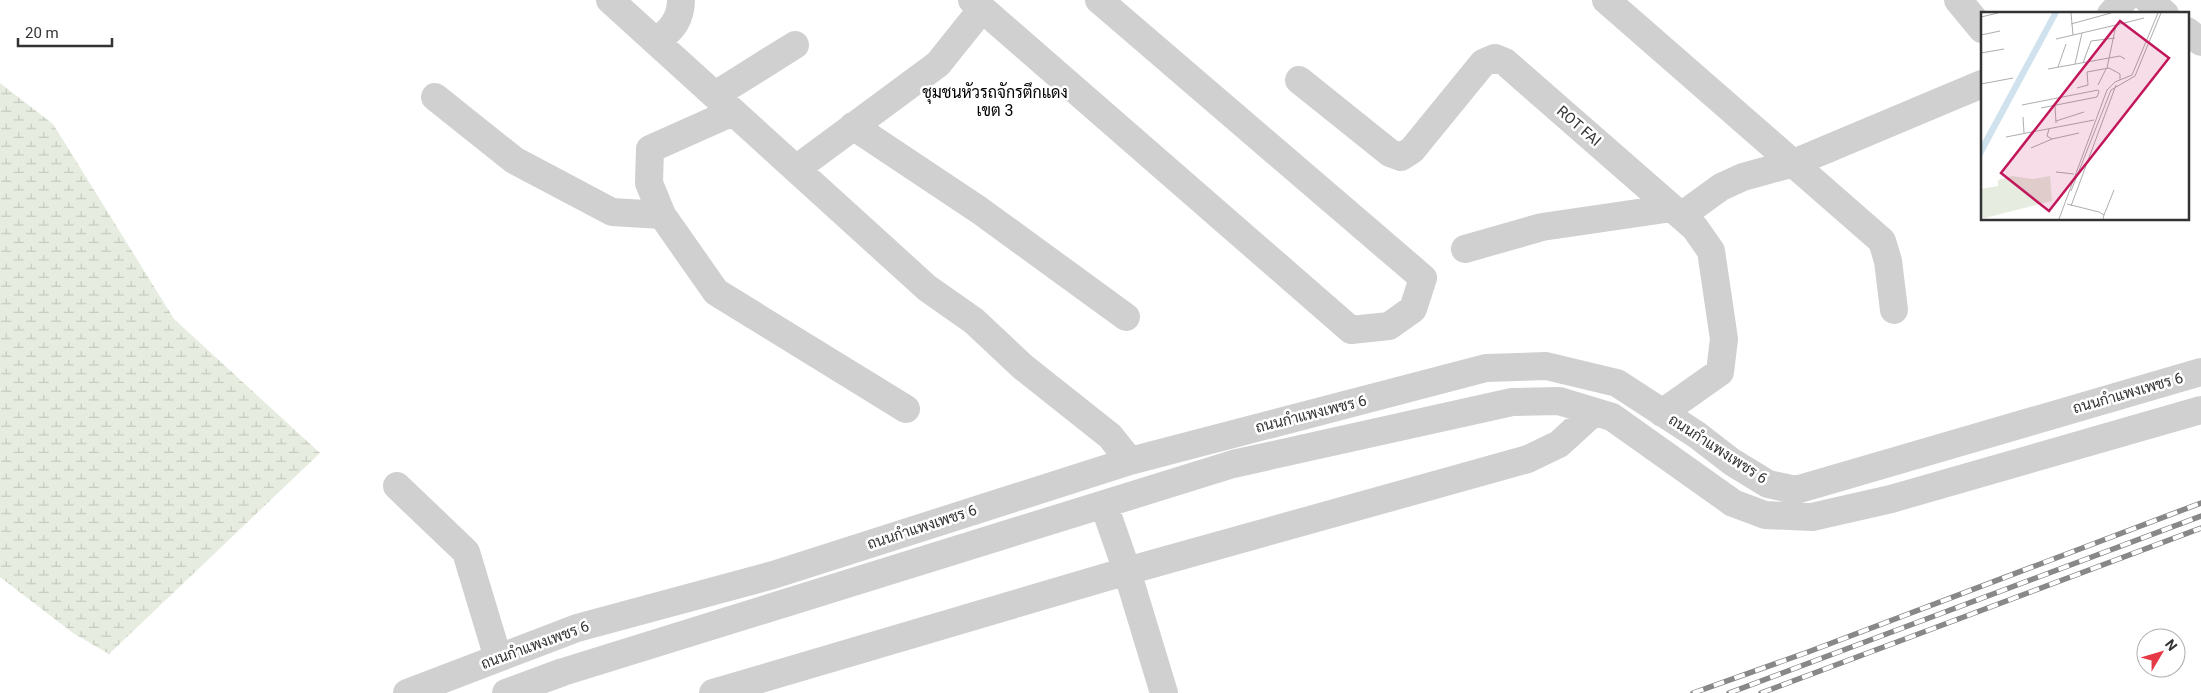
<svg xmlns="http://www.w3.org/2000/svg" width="2201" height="693" font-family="Roboto,Sarabun,sans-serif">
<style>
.wetland{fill:url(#wetland-marsh)}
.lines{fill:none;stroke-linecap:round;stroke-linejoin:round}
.minor{stroke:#d0d0d0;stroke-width:28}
.rail-casing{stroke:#888;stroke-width:5.5}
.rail{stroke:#fff;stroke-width:4;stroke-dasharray:11;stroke-linecap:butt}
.labels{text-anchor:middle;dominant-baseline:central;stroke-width:5;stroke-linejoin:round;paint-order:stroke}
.street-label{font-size:15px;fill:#333;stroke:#fff}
.neighbourhood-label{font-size:16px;fill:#000;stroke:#fff}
.inset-road{fill:none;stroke:#adadad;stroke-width:1}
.view{fill:#c2185b;fill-opacity:0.15;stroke:#c2185b;stroke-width:2.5}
.inset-edge{fill:none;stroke:#333;stroke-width:2.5}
</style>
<defs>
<pattern id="wetland-marsh" width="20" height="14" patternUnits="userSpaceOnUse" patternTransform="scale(1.25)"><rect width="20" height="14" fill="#e6ecdf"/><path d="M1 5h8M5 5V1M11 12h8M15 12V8" fill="none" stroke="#c6cbc0"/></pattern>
</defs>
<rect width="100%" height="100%" fill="#fff"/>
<path class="wetland" d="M0,83L53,124L174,319L320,453L109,654L73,633L0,577Z"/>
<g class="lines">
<path class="minor" d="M610,0L927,288L974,321L1023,367L1110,436L1130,461
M972,0L1351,330L1389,326L1413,309L1423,278L1099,0
M1606,0L1882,241L1888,261L1894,310
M1958,0L1982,29
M2148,0L2165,14
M2111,14L2124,0
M2187,31L2201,42
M655,41C671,32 681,19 681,0
M1299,80L1390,153L1401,157L1412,150L1483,63L1495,58L1505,62L1695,228L1711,251L1724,339L1720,372L1662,413
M715,95L795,45
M435,97L514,160L612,212L662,215
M733,112L650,149L649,183L662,215L716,292L906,409
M853,126L979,210L1126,317
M796,169L938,64L982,9
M1681,216L1721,187L1743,177L1794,163L1982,84
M1465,249L1542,227L1672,208
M397,486L466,552L498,658
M1104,505L1127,571L1164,693
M407,693L577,628L773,575L1130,461L1486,368L1546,366L1617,383L1697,435L1732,462L1768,484L1796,490L2201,372
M506,693L563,672L1233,464L1512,402L1559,401L1612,417L1733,503L1765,515L1812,517L1891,499L2201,410
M713,693L1127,571L1528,459L1559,444L1594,412"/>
<g class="rail-casing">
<path id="rail" d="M1693,693L1808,652L2201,503
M1729,693L2201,516
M1761,693L2201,528"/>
</g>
<use href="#rail" class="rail"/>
</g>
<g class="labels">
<g class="street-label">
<text transform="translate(1579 126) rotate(41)">ROT FAI</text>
<text transform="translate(2128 393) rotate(-16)">ถนนกำแพงเพชร 6</text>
<text transform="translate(1311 414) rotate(-14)">ถนนกำแพงเพชร 6</text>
<text transform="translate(1718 449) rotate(33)">ถนนกำแพงเพชร 6</text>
<text transform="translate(922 527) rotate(-18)">ถนนกำแพงเพชร 6</text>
<text transform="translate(535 645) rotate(-20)">ถนนกำแพงเพชร 6</text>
</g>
<g class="neighbourhood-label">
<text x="995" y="92">ชุมชนหัวรถจักรตึกแดง<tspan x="995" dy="18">เขต 3</tspan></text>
</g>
</g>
<g transform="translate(1981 12)">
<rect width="208" height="208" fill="#fff"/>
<path d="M31,164L52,167L69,164L71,189L0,207V177L17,174V168Z" fill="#e6ecdf"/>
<path d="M71,1H78L0,146V132Z" fill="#cfe2ee"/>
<path class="inset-road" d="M90,1L92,23M0,5L17,1M90,12L130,1M135,13L163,6M0,23L19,19M75,27L135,13L126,56M0,41L23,37M102,51L110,29L134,26M94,52L101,21M77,55L85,32M67,57L139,44L144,47M0,72L32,66M117,73L125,57M96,76L107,73L106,60L128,56L139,62V68M41,93L117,78L118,80L116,85L60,96M74,94L75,111M42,105L43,121M75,109L103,100M68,117L66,124L71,127L98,121M25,125L113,108M50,136L71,127M75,160L93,162M90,179L130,78L154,64L180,1M86,192L118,200L123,203L122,207M90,194L135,73M123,203L133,178M78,207L126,78L134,70L151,63L177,1"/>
<path class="view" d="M139,9L188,46L68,199L20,161Z"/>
<rect width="208" height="208" class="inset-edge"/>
</g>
<g transform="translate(2161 653) rotate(52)"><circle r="24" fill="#ffffff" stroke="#adadad"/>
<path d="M0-4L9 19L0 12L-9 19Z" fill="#e63946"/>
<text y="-8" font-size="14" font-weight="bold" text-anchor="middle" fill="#333333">N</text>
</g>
<path d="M18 38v8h94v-8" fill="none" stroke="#333333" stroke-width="2.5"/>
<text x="25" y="38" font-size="15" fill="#333333" stroke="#ffffff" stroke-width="4" paint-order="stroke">20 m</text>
</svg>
